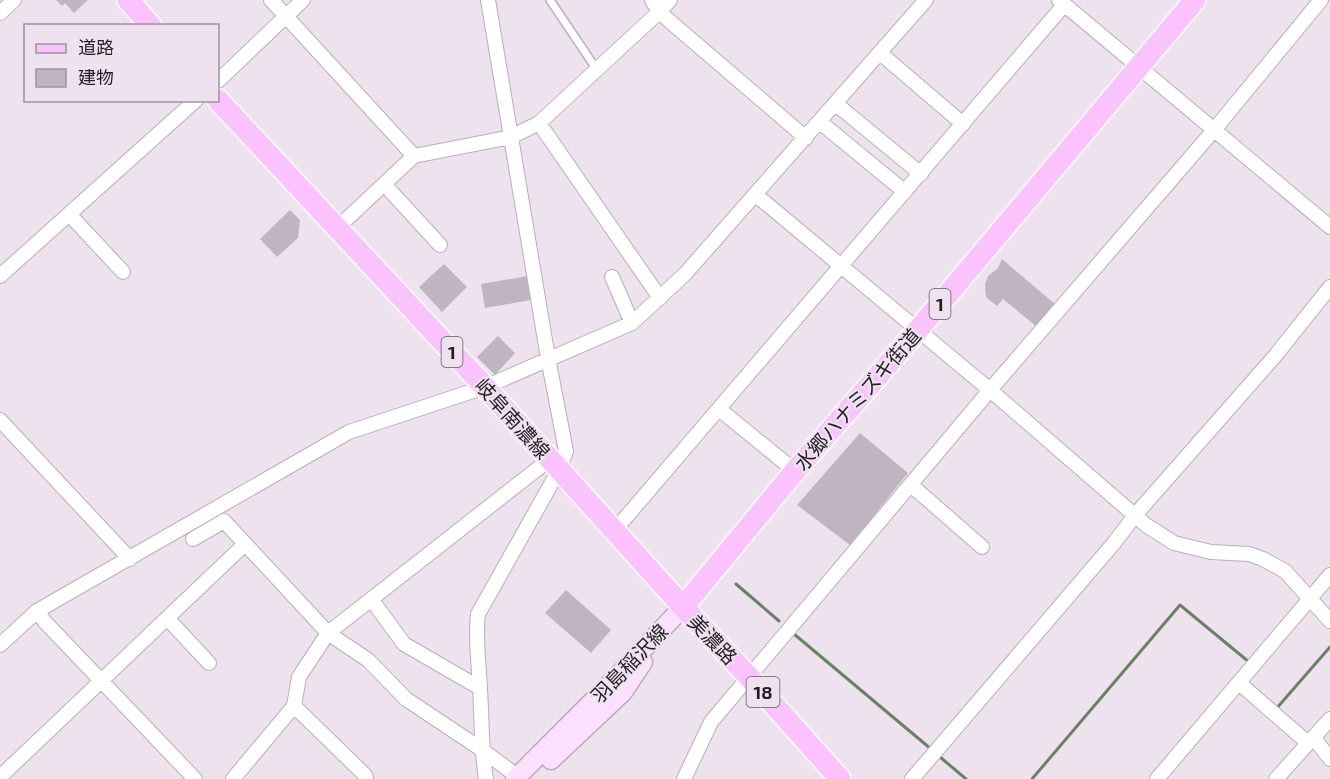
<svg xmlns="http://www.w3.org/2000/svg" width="1330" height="779" font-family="'Exo 2','Noto Sans JP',sans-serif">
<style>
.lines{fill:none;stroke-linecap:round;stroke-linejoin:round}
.stream{stroke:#668362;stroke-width:3}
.building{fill:#c0b4c1}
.lane-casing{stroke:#baadba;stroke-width:10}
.street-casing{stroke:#baadba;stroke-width:16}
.secondary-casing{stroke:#baadba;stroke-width:21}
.primary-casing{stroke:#fff;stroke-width:24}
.lane{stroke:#fff;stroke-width:7}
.street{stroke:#fff;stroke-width:14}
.secondary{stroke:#fce1fe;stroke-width:18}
.primary{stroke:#fac3fe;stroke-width:21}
.labels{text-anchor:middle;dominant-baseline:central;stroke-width:4.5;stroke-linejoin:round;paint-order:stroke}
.shield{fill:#efe2ef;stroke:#605960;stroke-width:1.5}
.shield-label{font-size:18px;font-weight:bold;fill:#231e23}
.street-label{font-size:20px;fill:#231e23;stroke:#efe2ef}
</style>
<rect width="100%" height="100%" fill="#efe2ef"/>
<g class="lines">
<path class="stream" d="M736,584L779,621
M794,634L931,749
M1276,709L1330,647
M940,757L966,779
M1032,779L1180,605L1249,662"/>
</g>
<path class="building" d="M56,0H88L74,13L65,3L62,6Z
M290,210L300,220L298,238L277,257L260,239Z
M1002,259L1056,305L1037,327L1003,299L997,306L986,297L985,284L988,276L998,268Z
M444,264L467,287L442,312L419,287Z
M528,276L531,300L485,308L481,284Z
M498,336L515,353L495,375L477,357Z
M860,433L908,473L850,545L797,505Z
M566,590L611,630L591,653L545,613Z"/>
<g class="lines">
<g class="lane-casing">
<path id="lane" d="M550,0L597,70"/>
</g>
<g class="street-casing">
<path id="street" d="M271,0L414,156L511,137L539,123L659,12L670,0
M652,0L659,12L806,138
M1059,0L1330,227
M0,13L14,0
M880,53L963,124
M218,81L303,0
M836,104L921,174
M820,122L905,192
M539,123L660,298
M384,184L440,245
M756,195L990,390L1146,525L1174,543L1211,552L1249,554L1263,559L1285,571L1330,621
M69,214L123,272
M336,229L414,156
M0,276L196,100
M612,277L632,323
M719,409L795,471
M0,420L130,559
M911,485L982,547
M615,530L1064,5
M193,539L224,521L328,633L368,660L406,699L481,749L517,776
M371,599L404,644L480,688
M37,611L45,622L195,779
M167,618L209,663
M0,645L37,611L349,432L485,387L632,323L685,274L926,0
M1239,683L1308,743
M294,706L365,775L366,779
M1314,738L1330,759
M0,777L244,545
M233,779L294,706L299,677L328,633L550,459
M486,779C481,749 482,720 480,689C479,664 475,639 478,614L559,470L566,451L548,358L488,0
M684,779L711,722L990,390L1214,130L1321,0
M912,779L1114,543L1136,514L1275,356L1330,287
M1157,779L1330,575
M1276,779L1330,719"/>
</g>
<g class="secondary-casing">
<path id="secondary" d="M551,760L623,692L643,662
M515,779L613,681L683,607"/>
</g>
<g class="primary-casing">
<path id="primary" d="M128,0L151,26
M218,100L485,387L683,607L749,677L840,779
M683,607L795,471L917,331L1195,0"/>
</g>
<use href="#lane" class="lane"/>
<use href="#street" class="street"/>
<use href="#secondary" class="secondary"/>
<use href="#primary" class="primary"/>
</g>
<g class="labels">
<g class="shield">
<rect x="929.5" y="289" width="21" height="30" rx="4.5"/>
<rect x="441.5" y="337" width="21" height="30" rx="4.5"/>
<rect x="746.5" y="677" width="33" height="30" rx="4.5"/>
</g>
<g class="shield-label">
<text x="940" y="304">1</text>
<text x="452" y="352">1</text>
<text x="763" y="692">18</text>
</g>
<g class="street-label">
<text transform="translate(857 399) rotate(-49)">水郷ハナミズキ街道</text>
<text transform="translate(513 418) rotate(48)">岐阜南濃線</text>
<text transform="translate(713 639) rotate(46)">美濃路</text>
<text transform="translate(629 663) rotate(-46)">羽島稲沢線</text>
</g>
</g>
<rect x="24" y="24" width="195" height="78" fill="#efe2ef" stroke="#9d949d" stroke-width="1.5"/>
<rect x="36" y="44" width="30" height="9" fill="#fac3fe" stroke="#9d949d" stroke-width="1.5"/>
<text x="78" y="54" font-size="18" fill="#231e23">道路</text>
<rect x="36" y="69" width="30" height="18" fill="#c0b4c1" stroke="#9d949d" stroke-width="1.5"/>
<text x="78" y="84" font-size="18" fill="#231e23">建物</text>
</svg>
